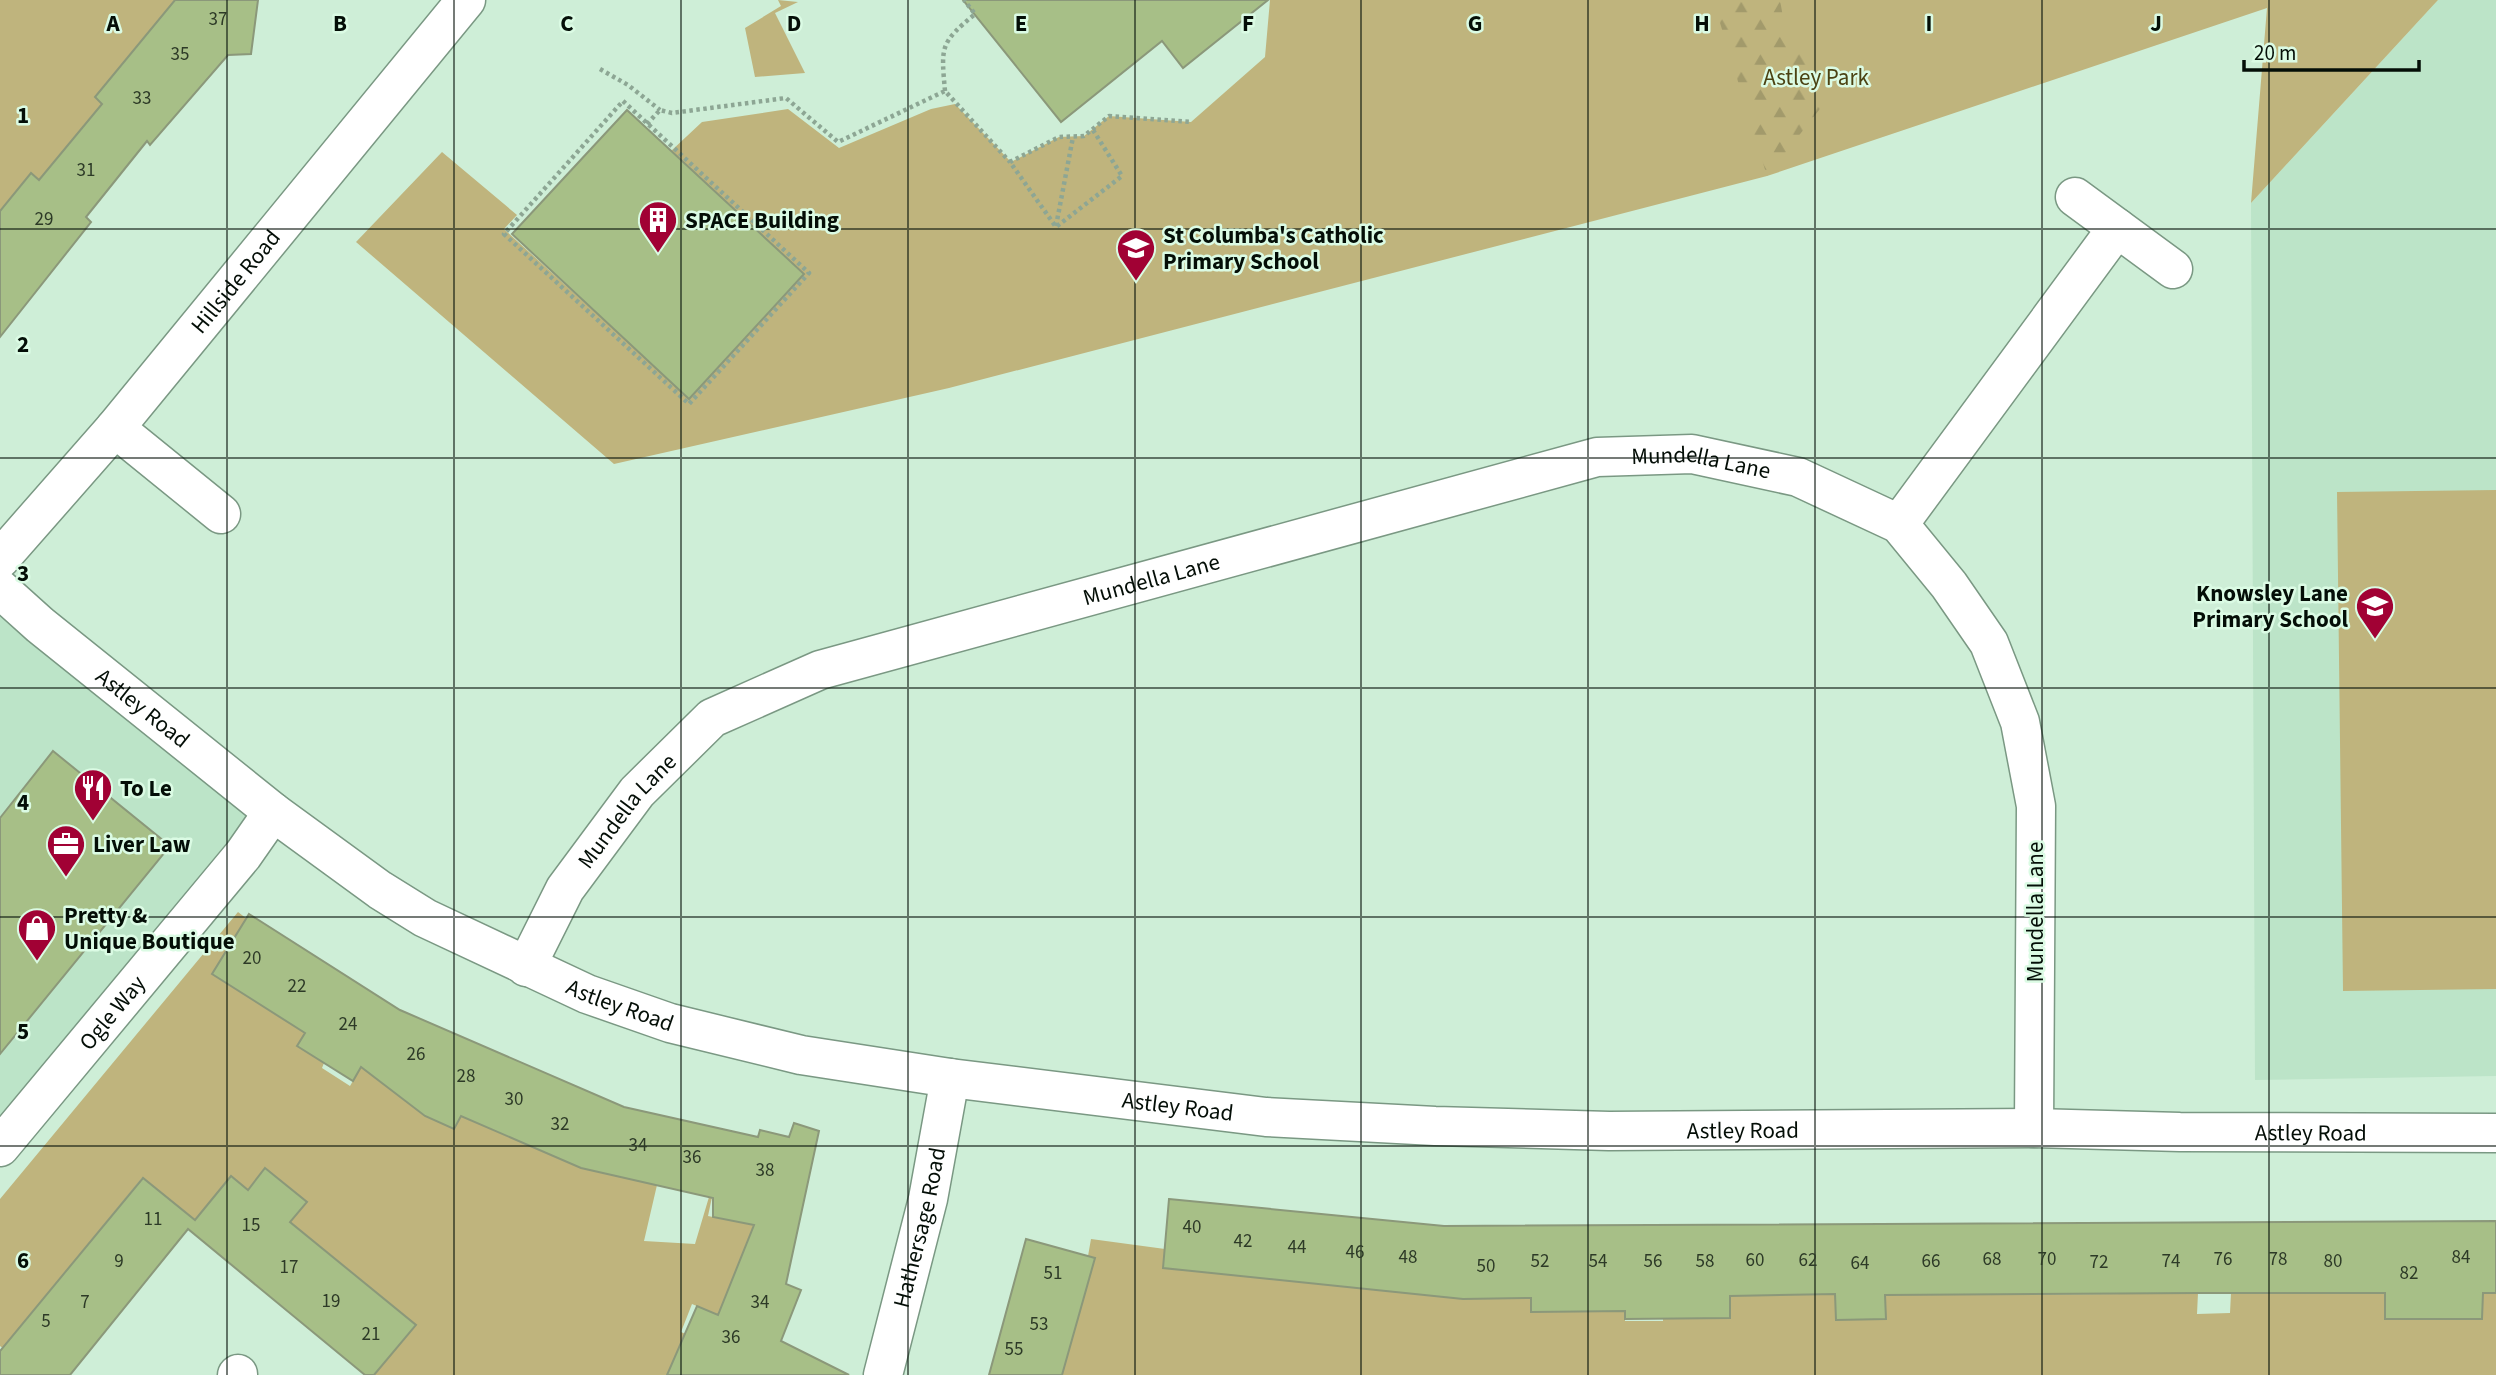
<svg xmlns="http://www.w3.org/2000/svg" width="2496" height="1375" font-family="'Source Sans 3',sans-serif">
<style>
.built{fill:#bce4c8}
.green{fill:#bfb47d}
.forest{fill:url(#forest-firs)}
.building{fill:#a7bf87;stroke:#8b987a;stroke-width:2}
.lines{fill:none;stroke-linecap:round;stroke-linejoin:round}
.minor-casing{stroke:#7a9883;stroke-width:41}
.path{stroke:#8da694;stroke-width:4.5;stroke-dasharray:3.5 3.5;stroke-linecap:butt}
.minor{stroke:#fff;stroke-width:38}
.grid{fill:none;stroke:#040e07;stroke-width:2;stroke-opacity:0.55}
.labels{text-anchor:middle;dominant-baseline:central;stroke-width:5;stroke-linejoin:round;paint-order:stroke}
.number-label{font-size:19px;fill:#2d3a27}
.park-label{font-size:23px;fill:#4b4212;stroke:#dbfbe4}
.poi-label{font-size:23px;font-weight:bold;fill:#040e07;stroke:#dbfbe4;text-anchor:start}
.street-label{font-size:23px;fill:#040e07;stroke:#dbfbe4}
.grid-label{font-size:23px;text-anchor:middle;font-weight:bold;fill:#040e07;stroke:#dbfbe4;stroke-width:5;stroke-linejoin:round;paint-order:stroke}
</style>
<defs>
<pattern id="forest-firs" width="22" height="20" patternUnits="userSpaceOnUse" patternTransform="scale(1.75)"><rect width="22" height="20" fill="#bfb47d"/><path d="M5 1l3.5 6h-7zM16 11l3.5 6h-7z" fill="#a29a6b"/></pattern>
</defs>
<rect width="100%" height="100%" fill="#ceeed7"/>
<path class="built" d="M2438,0H2496V1076L2255,1080L2251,203Z
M0,589L273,812L0,1147Z"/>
<path class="green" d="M0,0H175L95,97L147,141L132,160L86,124L40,181L30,174L0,211Z
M778,0L798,2L775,13L805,73L755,77L745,28L781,6Z
M1270,0H2438L2251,203L2267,8L1767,176L949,388L614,464L356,242L442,152L517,215L504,229L689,398L804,274L671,151L702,122L788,109L839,148L931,109L955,104L1011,162L1059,137L1084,136L1109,116L1191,122L1265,57Z
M2496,490V989L2343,991L2337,492Z
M238,912L247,919L212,974L305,1033L297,1046L324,1063L322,1068L350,1086L361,1067L436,1100L429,1118L454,1129L461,1116L571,1164L597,1105L657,1185L644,1241L695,1244L709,1197H712L708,1216L733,1221L760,1209L718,1315L692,1304L681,1332L706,1343L667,1375H374L415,1325L290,1222L306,1202L265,1168L248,1190L231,1176L196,1221L142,1178L9,1341L6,1351L0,1346V1199Z
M2360,1228H2384L2385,1319H2482L2483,1293H2496V1375H1062L1095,1258L1088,1256L1091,1239L1165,1249L1163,1268L1531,1298L1532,1312H1557L1625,1296V1321H1663V1296L1685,1319L1729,1318L1730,1296L1835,1294L1836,1320L1886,1319L1885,1232L1913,1295L2124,1294L2145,1230V1294L2198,1293L2197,1314L2230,1313L2231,1293H2360Z"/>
<path class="forest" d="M1713,0H1780L1783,17L1827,100L1767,176Z"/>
<path class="building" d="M175,0H258L251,54L228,55L150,145L147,141L86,217L91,222L0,337V211L31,173L39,180L102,104L95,97Z
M963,0H1268L1183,68L1162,41L1061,122Z
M627,110L804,274L689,399L512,234Z
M53,751L170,846L0,1054V818Z
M249,914L400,1010L624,1107L758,1137L760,1130L789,1137L794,1123L819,1131L786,1284L801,1290L781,1341L849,1375H667L697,1306L718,1315L754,1225L713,1217V1198L581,1168L461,1116L454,1129L425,1116L361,1067L353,1081L297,1046L305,1033L212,974Z
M265,1168L307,1202L290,1222L416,1325L374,1375H365L188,1229L70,1375H0V1351L143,1178L195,1220L231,1176L248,1190Z
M1169,1199L1444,1226L2496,1221V1293H2483L2482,1319H2385V1293H2198L1885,1295L1886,1319L1836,1320L1835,1294L1730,1296V1318L1625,1319V1311L1531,1312V1298L1463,1299L1163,1268Z
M1026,1239L1095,1258L1062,1375H989Z"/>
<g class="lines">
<g class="minor-casing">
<g id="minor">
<path d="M2075,197L2173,269"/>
<path d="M115,428L221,514"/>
<path d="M1899,524L2117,228"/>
<path id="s1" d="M0,559L115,428L466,0"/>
<path id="s2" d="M0,589L40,625L273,812L380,890L425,918L587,994L670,1023L801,1055L950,1078L1266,1117L1435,1126L1609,1131L2034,1128L2180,1132L2496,1133"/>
<path id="s3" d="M526,967L565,889L637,792L712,718L820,670L1597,457L1692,454L1798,477L1899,524L1949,585L1989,643L2020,722L2036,806L2034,1128"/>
<path id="s4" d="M0,1147L243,855L273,812"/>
<path d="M237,1375L238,1374"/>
<path id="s5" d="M883,1375L928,1199L950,1078"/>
</g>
</g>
<path class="path" d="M600,69L628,85L660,110
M945,91C941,46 940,43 975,14L964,0
M623,101L809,273L689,404L504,234Z
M647,124L660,110L672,113L786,98L838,142L945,91L1010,162
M1093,130L1122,176L1056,227L1010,162L1059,137L1084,136L1109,116L1191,122
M1056,226L1073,137"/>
<use href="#minor" class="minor"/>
</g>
<path class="grid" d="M227,0V1375M454,0V1375M681,0V1375M908,0V1375M1135,0V1375M1361,0V1375M1588,0V1375M1815,0V1375M2042,0V1375M2269,0V1375M0,229H2496M0,458H2496M0,688H2496M0,917H2496M0,1146H2496"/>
<defs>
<g id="building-pin" transform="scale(2.0125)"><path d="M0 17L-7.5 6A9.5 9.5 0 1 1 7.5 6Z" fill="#a10134" stroke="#dbfbe4"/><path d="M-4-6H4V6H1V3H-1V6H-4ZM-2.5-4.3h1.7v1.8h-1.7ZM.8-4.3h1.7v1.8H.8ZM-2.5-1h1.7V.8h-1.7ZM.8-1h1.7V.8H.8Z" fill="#fff"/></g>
<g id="school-pin" transform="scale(2.0125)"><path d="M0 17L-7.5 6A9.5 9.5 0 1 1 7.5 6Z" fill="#a10134" stroke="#dbfbe4"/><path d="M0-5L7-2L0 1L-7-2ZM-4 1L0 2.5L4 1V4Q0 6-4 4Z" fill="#fff"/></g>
<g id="restaurant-pin" transform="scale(2.0125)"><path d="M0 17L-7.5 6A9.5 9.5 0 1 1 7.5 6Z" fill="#a10134" stroke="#dbfbe4"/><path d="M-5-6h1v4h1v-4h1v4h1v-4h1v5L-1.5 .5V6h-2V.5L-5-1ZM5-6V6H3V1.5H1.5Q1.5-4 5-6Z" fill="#fff"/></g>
<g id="office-pin" transform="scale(2.0125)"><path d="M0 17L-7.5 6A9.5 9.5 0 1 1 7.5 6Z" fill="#a10134" stroke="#dbfbe4"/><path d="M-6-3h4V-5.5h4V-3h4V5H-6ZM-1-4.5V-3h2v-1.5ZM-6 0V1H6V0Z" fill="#fff"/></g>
<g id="shop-pin" transform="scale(2.0125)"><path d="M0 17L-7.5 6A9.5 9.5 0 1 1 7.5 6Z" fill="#a10134" stroke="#dbfbe4"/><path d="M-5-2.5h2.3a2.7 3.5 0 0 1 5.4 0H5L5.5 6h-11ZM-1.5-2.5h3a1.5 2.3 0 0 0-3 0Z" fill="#fff"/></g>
</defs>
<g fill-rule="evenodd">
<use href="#building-pin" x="658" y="220"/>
<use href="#school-pin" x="1136" y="248"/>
<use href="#school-pin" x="2375" y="606"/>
<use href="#restaurant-pin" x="93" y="788"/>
<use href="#office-pin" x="66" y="844"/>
<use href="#shop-pin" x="37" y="928"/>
</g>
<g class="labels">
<g class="number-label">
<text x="218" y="19">37</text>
<text x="180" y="54">35</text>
<text x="142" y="98">33</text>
<text x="86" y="170">31</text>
<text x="44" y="219">29</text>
<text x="252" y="958">20</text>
<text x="297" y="986">22</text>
<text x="348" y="1024">24</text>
<text x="416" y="1054">26</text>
<text x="466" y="1076">28</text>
<text x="514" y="1099">30</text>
<text x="560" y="1124">32</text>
<text x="638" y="1145">34</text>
<text x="692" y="1157">36</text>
<text x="765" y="1170">38</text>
<text x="153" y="1219">11</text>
<text x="251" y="1225">15</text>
<text x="1192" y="1227">40</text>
<text x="1243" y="1241">42</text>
<text x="1297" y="1247">44</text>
<text x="1355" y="1252">46</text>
<text x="1408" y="1257">48</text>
<text x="2461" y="1257">84</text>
<text x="1992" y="1259">68</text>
<text x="2047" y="1259">70</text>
<text x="2223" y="1259">76</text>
<text x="2278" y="1259">78</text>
<text x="1755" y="1260">60</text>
<text x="1808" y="1260">62</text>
<text x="119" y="1261">9</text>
<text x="1540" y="1261">52</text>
<text x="1598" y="1261">54</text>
<text x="1653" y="1261">56</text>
<text x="1705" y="1261">58</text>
<text x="1931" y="1261">66</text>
<text x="2171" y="1261">74</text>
<text x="2333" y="1261">80</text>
<text x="2099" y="1262">72</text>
<text x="1860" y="1263">64</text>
<text x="1486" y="1266">50</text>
<text x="289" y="1267">17</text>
<text x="1053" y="1273">51</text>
<text x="2409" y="1273">82</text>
<text x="331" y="1301">19</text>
<text x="85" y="1302">7</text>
<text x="760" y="1302">34</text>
<text x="46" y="1321">5</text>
<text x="1039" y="1324">53</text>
<text x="371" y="1334">21</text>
<text x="731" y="1337">36</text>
<text x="1014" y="1349">55</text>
</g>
<g class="park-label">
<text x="1816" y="77">Astley Park</text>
</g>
<g class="poi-label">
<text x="685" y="220">SPACE Building</text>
<text x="1163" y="235">St Columba's Catholic<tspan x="1163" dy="26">Primary School</tspan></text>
<text x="2348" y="593" text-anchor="end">Knowsley Lane<tspan x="2348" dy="26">Primary School</tspan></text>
<text x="120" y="788">To Le</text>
<text x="93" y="844">Liver Law</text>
<text x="64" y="915">Pretty &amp;<tspan x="64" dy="26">Unique Boutique</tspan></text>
</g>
<g class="street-label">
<text stroke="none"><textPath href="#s1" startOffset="364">Hillside Road</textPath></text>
<text stroke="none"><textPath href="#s3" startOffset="1342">Mundella Lane</textPath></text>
<text stroke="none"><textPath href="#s3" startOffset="775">Mundella Lane</textPath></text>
<text stroke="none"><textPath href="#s2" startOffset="186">Astley Road</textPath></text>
<text stroke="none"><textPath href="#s3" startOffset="187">Mundella Lane</textPath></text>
<text transform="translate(2035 912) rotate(-90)">Mundella Lane</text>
<text stroke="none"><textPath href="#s2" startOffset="752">Astley Road</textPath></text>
<text stroke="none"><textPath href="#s4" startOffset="175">Ogle Way</textPath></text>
<text stroke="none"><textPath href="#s2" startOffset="1320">Astley Road</textPath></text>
<text stroke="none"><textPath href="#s2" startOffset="1886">Astley Road</textPath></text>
<text stroke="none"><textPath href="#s2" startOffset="2454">Astley Road</textPath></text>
<text stroke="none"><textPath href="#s5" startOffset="152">Hathersage Road</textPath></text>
</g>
</g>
<g class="grid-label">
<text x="113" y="31">A</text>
<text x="340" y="31">B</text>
<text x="567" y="31">C</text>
<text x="794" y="31">D</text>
<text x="1021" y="31">E</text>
<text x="1248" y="31">F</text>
<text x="1475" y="31">G</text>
<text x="1702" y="31">H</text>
<text x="1929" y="31">I</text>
<text x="2156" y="31">J</text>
<text x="23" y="123">1</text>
<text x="23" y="352">2</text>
<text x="23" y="581">3</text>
<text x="23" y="810">4</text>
<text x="23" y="1039">5</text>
<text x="23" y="1268">6</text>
</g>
<path d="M2244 60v10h175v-10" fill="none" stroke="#040e07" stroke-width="3.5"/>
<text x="2254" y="60" font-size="21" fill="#040e07" stroke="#dbfbe4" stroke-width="5" paint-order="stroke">20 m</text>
</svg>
